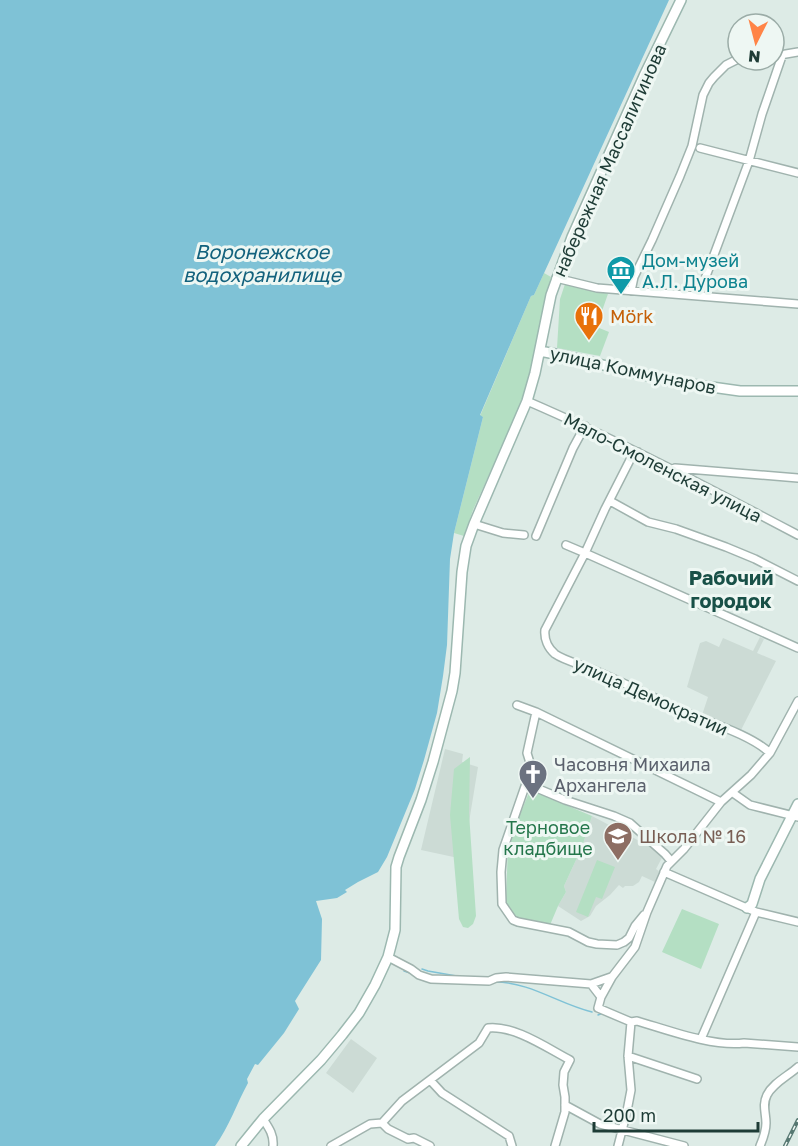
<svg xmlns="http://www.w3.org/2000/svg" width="798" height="1146" font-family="'Golos Text',sans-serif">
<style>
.built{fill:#ccdbd5}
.green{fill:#b4dfc3}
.water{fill:#7fc2d6}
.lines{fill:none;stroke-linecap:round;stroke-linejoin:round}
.stream{stroke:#7fc2d6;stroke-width:1.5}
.street-casing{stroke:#a0b3ae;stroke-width:10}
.secondary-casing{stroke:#9cb8b0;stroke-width:12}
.street{stroke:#fff;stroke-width:7}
.secondary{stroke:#fff;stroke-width:9}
.rail-casing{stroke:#577872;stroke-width:4}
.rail{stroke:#eef7f3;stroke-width:1.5;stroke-dasharray:4.5;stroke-linecap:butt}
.labels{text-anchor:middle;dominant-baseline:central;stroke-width:6;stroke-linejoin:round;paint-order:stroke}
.street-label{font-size:18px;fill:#1e3c36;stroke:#eef7f3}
.culture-label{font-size:18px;fill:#0d838f;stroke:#eef7f3;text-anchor:start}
.food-label{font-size:18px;fill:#c56008;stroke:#eef7f3;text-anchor:start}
.worship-label{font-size:18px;fill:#5b616d;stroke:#eef7f3;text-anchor:start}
.park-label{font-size:18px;fill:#24764b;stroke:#eef7f3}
.education-label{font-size:18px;fill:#785e54;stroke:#eef7f3;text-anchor:start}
.water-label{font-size:20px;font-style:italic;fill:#13627d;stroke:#eef7f3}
.neighbourhood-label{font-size:20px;font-weight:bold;fill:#185047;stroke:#eef7f3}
</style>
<rect width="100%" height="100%" fill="#ddebe6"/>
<path class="built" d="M760,637L764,639L757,653L776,661L740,732L702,715L708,697L687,687L700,643L706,641L719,647L723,638L753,651Z
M445,749L463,754L462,762L478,767L463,859L421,850Z
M592,816L664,854L656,869L660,872L655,882L642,876L639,882L633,886H625L623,888L619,885L610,895L596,906L590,916L581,921L558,906L566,892L564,886L582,847Z
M351,1039L377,1058L353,1093L326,1073Z"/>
<path class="green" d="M544,273L551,277L529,379L517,413L473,510L464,536L454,533L483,417L480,416L531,296L534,295Z
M565,284L595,291H609L602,311L598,309L592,325L609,332L600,356L557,348L560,299Z
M470,757L469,813L476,916L473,924L468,928L463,927L459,919L450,815L454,769Z
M530,790L592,816L582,847L564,886L566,892L558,906L550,925L517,920L506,902L508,844Z
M597,860L615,867L602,899L596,897L588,917L576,912Z
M682,909L719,924L701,969L662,952Z"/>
<path class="water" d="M0,0H669L534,295L531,296L480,415L483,417L454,533L450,559L447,645L443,676L437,713L424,760L415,789L387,857L378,872L358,882L345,890L347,892L337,898L316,901L322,919L321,960L295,1001L299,1009L284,1033L258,1065L255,1064L247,1079L248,1083C237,1103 229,1127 215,1146H0Z"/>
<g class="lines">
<path class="stream" d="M422,969L428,971L462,977
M404,971L413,974
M495,982C530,982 559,1004 592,1012
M598,1015L603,1013"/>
<g class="street-casing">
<path id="street" d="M774,56L798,52
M700,148L798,173
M556,278L597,288L798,304
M631,291L634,277L652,240L680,176L692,146L703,95L709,83L714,77L726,65L738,59
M699,295L749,161L762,114L782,56
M527,401C620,441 709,488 798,535
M638,452L632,456L605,509L585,553L545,630C544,639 548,648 555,654C565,661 583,665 594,670C625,683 656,699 687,713C711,723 751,735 770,753
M675,468L798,478
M610,501L648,522L676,529L726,547L755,559L798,581
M474,524L503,533L524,535
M536,536L573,448L585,426
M566,545L585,553L798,648
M798,701L770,753L751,775L721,802L684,849L667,866L647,912L635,947L612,977L601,997L598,1008L631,1022L637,1021C668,1030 713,1047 744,1043L798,1047
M517,705L536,712L721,802
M536,712L527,753L531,766L530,772L503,850L501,872L502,904L513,920L518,922L569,932L588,942L597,944L617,945L624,942L629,938L635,926L644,915
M527,784L565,800L614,816L630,823L665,854L671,861
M733,793L750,805L798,817
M664,872L756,912L798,922
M388,957L411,969L419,975L431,979L489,981L496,978L506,977L591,984L601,997
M591,984L611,977
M701,1039L756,912
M628,1056L697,1079
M430,1080L442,1093L509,1136L512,1146
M565,1105L600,1124L684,1146
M263,1119C269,1128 274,1135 273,1146
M382,1123L388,1129L408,1139L414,1138L430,1146
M331,1146L370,1124L382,1123L402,1101L479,1043L488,1028C514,1025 547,1048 570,1060L564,1072L563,1085L565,1097V1112L555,1146
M618,1146L627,1111L631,1090L628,1056L631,1022
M760,1146C763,1139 766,1131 766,1123C766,1113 762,1105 767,1095C773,1083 788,1076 798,1067"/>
</g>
<g class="secondary-casing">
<path id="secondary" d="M540,351L570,357L669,381L740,391H798
M747,908L752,904L760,879L798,804
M241,1146L263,1119L321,1060L342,1035L359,1013L375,985L388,957L395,930L396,867L399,857L421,800L433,762L452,691L455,673L462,572L466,546L474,524L527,401L535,373L551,295L572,237L644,76L681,0"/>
</g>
<use href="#street" class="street"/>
<use href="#secondary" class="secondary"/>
<g class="rail-casing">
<path id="rail" d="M785,1146L798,1120"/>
</g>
<use href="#rail" class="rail"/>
</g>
<defs>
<g id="museum-pin" transform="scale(1.5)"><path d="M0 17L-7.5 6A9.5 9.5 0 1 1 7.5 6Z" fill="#0f9aa8" stroke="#eef7f3"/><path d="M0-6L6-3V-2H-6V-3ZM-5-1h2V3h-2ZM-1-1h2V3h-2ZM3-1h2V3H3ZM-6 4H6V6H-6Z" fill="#fff"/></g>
<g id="restaurant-pin" transform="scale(1.5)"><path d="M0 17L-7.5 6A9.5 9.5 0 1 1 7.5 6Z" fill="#e8710a" stroke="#eef7f3"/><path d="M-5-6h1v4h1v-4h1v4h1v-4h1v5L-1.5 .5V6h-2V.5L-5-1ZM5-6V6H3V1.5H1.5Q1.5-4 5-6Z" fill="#fff"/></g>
<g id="church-pin" transform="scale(1.5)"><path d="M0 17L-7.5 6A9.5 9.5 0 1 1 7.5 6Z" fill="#6b7280" stroke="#eef7f3"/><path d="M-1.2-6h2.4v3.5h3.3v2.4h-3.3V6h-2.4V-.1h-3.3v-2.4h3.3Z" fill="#fff"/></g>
<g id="school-pin" transform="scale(1.5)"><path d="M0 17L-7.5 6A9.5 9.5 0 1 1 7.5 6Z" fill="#8d6e63" stroke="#eef7f3"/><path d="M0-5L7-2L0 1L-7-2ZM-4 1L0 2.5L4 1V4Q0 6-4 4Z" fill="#fff"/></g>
</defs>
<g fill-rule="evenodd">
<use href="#museum-pin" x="621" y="270"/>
<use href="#restaurant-pin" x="589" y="316"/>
<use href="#church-pin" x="533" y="774"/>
<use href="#school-pin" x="618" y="836"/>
</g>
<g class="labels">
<g class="street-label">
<text transform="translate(609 160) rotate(-66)">набережная Массалитинова</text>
<text transform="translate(633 370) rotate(12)">улица Коммунаров</text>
<text transform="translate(663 467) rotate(27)">Мало-Смоленская улица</text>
<text transform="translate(651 696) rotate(24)">улица Демократии</text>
</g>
<g class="culture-label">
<text x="642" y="260">Дом-музей<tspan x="642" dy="21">А.Л. Дурова</tspan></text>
</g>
<g class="food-label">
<text x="610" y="316">Mörk</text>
</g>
<g class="worship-label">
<text x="554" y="764">Часовня Михаила<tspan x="554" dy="21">Архангела</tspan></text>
</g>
<g class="park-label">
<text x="548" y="827">Терновое<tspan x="548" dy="21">кладбище</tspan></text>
</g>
<g class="education-label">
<text x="639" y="836">Школа № 16</text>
</g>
<g class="water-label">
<text x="262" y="251">Воронежское<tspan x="262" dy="23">водохранилище</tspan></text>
</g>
<g class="neighbourhood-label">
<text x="731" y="577">Рабочий<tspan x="731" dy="23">городок</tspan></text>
</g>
</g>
<g transform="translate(756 42) rotate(186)"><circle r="28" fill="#eef7f3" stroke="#9baca7" stroke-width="1.5"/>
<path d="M0-4.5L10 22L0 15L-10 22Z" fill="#ff8447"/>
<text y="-9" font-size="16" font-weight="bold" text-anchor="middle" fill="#1e3c36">N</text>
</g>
<path d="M594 1122v9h164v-9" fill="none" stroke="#1e3c36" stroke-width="3"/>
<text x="603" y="1122" font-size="18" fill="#1e3c36" stroke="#eef7f3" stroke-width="4.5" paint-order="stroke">200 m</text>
</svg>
